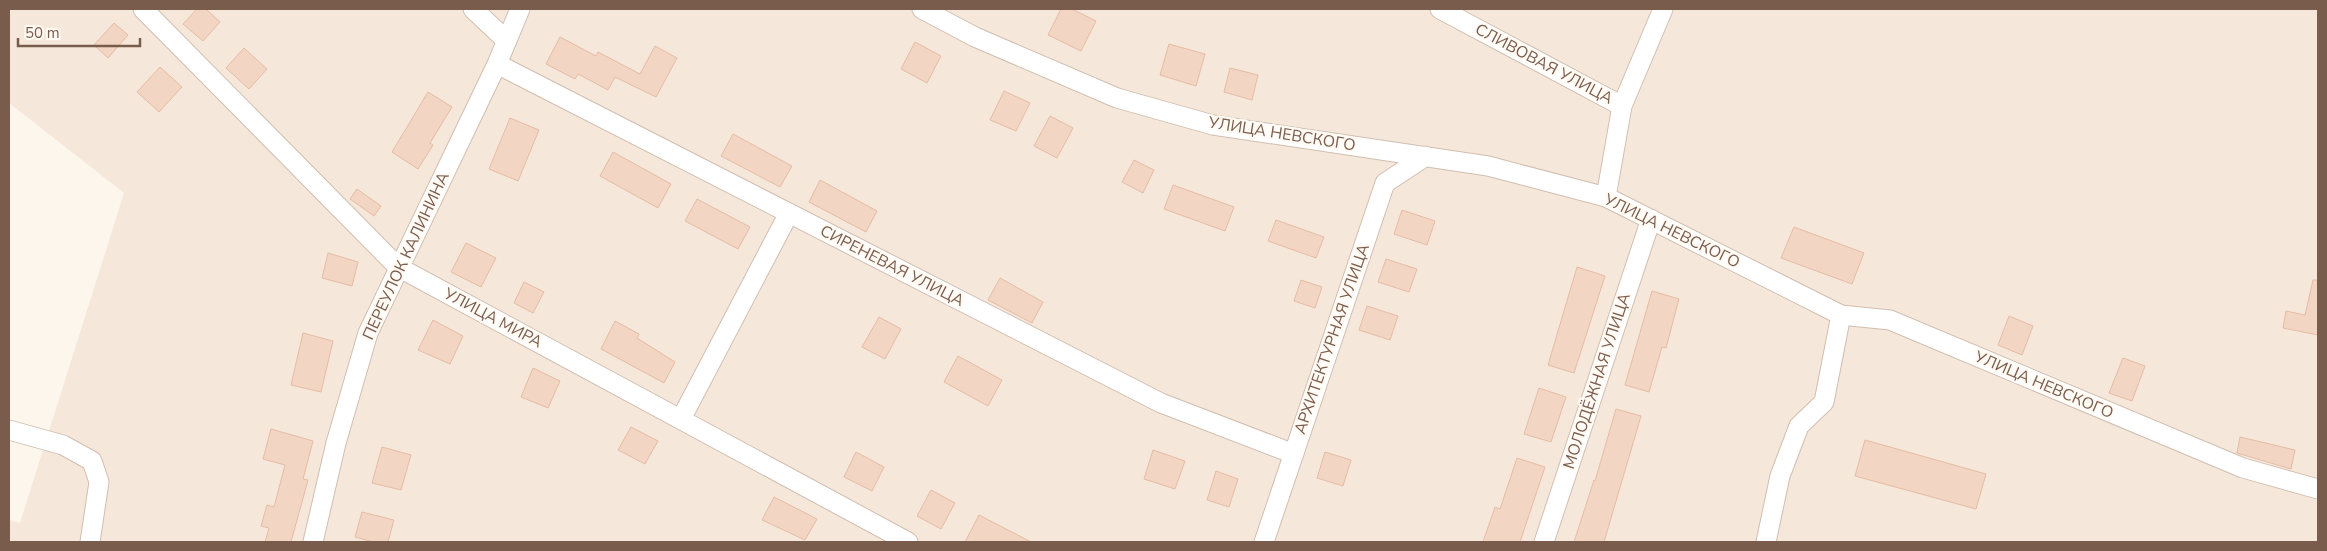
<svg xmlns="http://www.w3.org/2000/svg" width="2327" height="551" font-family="'Nunito Sans',sans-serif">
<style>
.residential{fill:#f5e8da}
.building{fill:#f3d5c3;stroke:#e6bba3}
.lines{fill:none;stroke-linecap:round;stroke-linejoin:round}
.minor-casing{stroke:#d1beb0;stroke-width:21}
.minor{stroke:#fff;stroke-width:19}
.labels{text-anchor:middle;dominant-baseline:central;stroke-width:4.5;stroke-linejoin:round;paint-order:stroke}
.street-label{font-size:16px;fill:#7a5c4d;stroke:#fffaf3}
</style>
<rect width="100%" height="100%" fill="#fdf6ec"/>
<path class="residential" d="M9,9H2318V542H9V520L20,523L124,193L9,103Z"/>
<path class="building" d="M197,9H206L220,22L203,41L183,24Z
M1061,9H1072L1096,21L1081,51L1048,35Z
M114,23L128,35L108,58L94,45Z
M560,37L596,56L598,52L640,74L655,46L677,58L656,97L615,77L608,90L578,74L575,79L546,64Z
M915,42L941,56L927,83L901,69Z
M1169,44L1205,54L1196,86L1160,75Z
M244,48L267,69L249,89L226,68Z
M160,67L182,87L159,112L137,92Z
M1230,68L1258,75L1252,100L1224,92Z
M1004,91L1030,103L1016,131L990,120Z
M428,92L452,107L430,143L433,145L418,169L392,152Z
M1050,116L1073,128L1057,158L1034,146Z
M510,118L539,130L518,181L489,169Z
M733,134L792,166L780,187L721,156Z
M613,152L671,184L658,208L600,176Z
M1134,160L1154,170L1143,193L1122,182Z
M820,180L877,211L866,232L809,202Z
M1173,185L1234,207L1225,231L1164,209Z
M357,189L381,206L374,216L350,199Z
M697,199L750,227L738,249L685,221Z
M1402,210L1435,221L1427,245L1394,234Z
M1276,220L1324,237L1316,258L1268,241Z
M1794,227L1864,253L1852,284L1781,258Z
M466,243L496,258L481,287L451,272Z
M328,253L358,262L352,286L322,278Z
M1386,259L1417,269L1409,292L1378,282Z
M1577,267L1605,276L1574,373L1548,365Z
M1000,278L1043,302L1032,323L988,300Z
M1301,280L1322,287L1315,308L1294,301Z
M2313,280H2318V335L2283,328L2286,311L2305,315Z
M524,282L544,292L533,313L514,303Z
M1652,291L1679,299L1666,348L1662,347L1649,392L1625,385Z
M1367,306L1398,316L1390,340L1359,330Z
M2009,316L2033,326L2022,355L1998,345Z
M879,317L901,329L885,359L862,347Z
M433,320L463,336L450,364L418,350Z
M615,321L639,334L637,338L675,362L664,383L601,349Z
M303,333L333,341L321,392L291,385Z
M958,356L1002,380L988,406L944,382Z
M2123,358L2145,366L2132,401L2109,393Z
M533,368L560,381L548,408L521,397Z
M1539,388L1566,397L1551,442L1524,434Z
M1616,409L1641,416L1604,542H1574L1594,480L1595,481Z
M631,427L658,441L645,464L618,450Z
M271,429L313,441L303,479L308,480L291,542H265L269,528L261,526L267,505L274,507L285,465L263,459Z
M2240,437L2295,450L2291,469L2237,453Z
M1865,440L1986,474L1976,509L1855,476Z
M382,447L411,455L401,490L372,483Z
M1153,450L1185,461L1175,489L1144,479Z
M856,452L884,467L872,491L844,477Z
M1325,452L1351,460L1343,486L1317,478Z
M1517,458L1545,467L1520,542H1483L1495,507L1500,509Z
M1216,471L1238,479L1229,507L1207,500Z
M931,490L955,503L941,529L917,516Z
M774,497L817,519L805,540L762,520Z
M362,512L394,520L388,542H373L355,537Z
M979,515L1031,542H965Z"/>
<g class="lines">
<g class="minor-casing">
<path id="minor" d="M143,9L398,267L908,542
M473,9L507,41
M922,9L975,37L1117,98L1213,125L1488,166L1606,197L1841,315L1890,320L2243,468L2318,489
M1440,9L1622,106
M497,64L1161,403L1294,454
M1606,197L1622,106L1663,9
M681,419L789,213
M9,430L63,445L92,461L99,482L90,542
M313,542L336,443L368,333L497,64L520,9
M1264,542L1385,183L1426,156
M1544,542L1651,219
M1766,542L1780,476L1799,426L1824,402L1841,315"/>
</g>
<use href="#minor" class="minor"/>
</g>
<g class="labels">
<g class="street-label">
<text transform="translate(1544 64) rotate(28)">СЛИВОВАЯ УЛИЦА</text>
<text transform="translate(1282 134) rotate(9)">УЛИЦА НЕВСКОГО</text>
<text transform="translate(1672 231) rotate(26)">УЛИЦА НЕВСКОГО</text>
<text transform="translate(406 256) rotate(-65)">ПЕРЕУЛОК КАЛИНИНА</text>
<text transform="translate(892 266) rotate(27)">СИРЕНЕВАЯ УЛИЦА</text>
<text transform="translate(493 318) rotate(28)">УЛИЦА МИРА</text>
<text transform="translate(1332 339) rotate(-71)">АРХИТЕКТУРНАЯ УЛИЦА</text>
<text transform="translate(1597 381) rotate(-72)">МОЛОДЁЖНАЯ УЛИЦА</text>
<text transform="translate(2044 385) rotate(23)">УЛИЦА НЕВСКОГО</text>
</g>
</g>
<rect width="2327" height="551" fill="none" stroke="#7a5c4d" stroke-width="20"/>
<path d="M18 38v8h122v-8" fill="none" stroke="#7a5c4d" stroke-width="2.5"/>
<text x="25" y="38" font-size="15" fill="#7a5c4d" stroke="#fffaf3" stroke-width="4" paint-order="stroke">50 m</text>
</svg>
